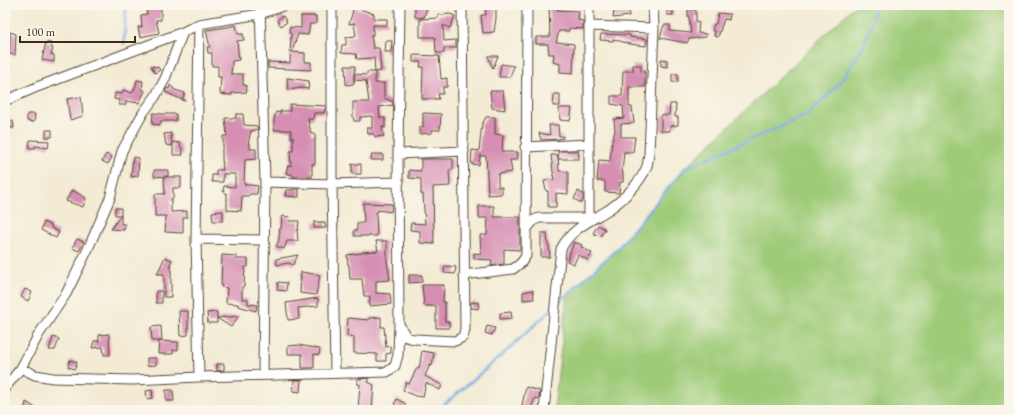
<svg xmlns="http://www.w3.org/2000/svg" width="1014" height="415" font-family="'EB Garamond',serif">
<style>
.green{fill:#9ecb78;stroke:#6c7a4b}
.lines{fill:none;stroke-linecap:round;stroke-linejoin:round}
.stream{stroke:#76a9e2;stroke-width:2.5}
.building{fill:#d68eb2}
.street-casing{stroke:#574739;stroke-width:11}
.street{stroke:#fff;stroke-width:9}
</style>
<rect width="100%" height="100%" fill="#fbf7ec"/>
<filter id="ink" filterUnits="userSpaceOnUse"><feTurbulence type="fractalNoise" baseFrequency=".025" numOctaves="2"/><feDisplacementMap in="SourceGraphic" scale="8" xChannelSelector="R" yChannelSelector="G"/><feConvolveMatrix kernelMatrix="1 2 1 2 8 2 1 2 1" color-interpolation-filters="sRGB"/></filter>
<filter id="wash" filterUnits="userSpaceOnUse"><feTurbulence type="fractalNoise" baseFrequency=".012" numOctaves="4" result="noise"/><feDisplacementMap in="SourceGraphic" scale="16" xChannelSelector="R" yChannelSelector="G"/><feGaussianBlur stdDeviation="0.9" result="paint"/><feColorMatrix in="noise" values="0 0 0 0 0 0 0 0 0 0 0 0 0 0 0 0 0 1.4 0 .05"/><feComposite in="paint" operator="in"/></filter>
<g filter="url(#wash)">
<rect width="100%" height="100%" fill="#f3ebd4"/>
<path class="green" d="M856,5H1009V410H554L567,295L618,248L685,168Z"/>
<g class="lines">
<path class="stream" d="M124,44L126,5
M558,303L618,248L685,168L807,115L839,84L864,45L875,8L877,5
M438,410L502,355L552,309"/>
</g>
<g id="blocks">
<path class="building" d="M146,5H161V20H156L159,33L140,37L138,27H142L141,15L147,14Z
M415,5H428L424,17L418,18L417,17H415Z
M485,5H496V18L494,32L483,33L481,15H486Z
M549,5H557V10L579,11L578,20L583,21V29L569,28V31H559L556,42L574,44L573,73L560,72V64L553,62L554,54H549L548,44H536V37H550Z
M622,5H630L629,16L613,18L614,9L622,8Z
M354,7L374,14V19H387V25H373V35H371L373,48H379L381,71L375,72L374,58L357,59L356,54L341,53L342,45H346V37L356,36L354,23L349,24Z
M667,7L673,8V15H667Z
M688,9L696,10V22H699L698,33L706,34V37L689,39L687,43L660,38L664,25H670V31L691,33L689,17H688Z
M718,13L730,14L729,20L724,19L718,37L714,36L715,31H712L714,24H716Z
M450,14L455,16L450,28L443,25L444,41L456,40V48H444V53H436L435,37H420V19L438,18V15Z
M283,16L287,22L281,26L277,20Z
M301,16H316V24H310L308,35L298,34L292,52L305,53V62H311V70L268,68V62L290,63L291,33H289L290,27L301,28Z
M236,25L238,34H243L244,40L237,41L239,60L232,61L231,74H243V85H246L247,92L232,93V95L220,94L221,77H218V66H212V53H208L207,47H210L206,30L227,27Z
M10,32L16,34L15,55L9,54Z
M601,34L630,35V37L647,39L646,46L630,44L613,39V41L600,40Z
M386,41H392L391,52H385Z
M46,42L51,43V47L53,48L51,55H54V62L42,60Z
M413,55L439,56L441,79L447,78V87H443V94H438L439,99H422L423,67H420L421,62H413Z
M488,56H498L493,68Z
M661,59L667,60V67L661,66Z
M501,64L514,66L510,77H499Z
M633,65H641V71L645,72V87H629V107H632L634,123L621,124V137H635L633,152H624L622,172H623V182H620L619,193L605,192V181H597L599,160L610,161L612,141L615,131L614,119L624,118L623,106L611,104V96H622L623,71H633Z
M151,66L158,67L160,70L155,73Z
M345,66H355L354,80V74L367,75V72H375V83H384V98L393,102V105L379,107L380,118H385V128L382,127L384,136L375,137L374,134H368L367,128H372V116L360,117V121H354L353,117V102H369L366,81L354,80V84L346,85Z
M672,74H678V82H672Z
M287,78L309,81L308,89L302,88L288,90Z
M137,80L143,81L142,89L145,91L139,103L126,101V105H119V100L114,99L115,93L122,94L123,90L132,93L135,88Z
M170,85L175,90L185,93L183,98L185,101L165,92L167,88L169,89Z
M490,91H503L505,110L492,108Z
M554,94H560V106H553Z
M81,97L83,116L70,120L67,99Z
M290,104L326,106L324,113H314L313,119H308L311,134H315V164H312V177H293V175L286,173L288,165L291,166L290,151H293V137H291V130H274V119L276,112L281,113L280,111H290Z
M670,104H676L675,117H678V125L670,126V131H661V115H669Z
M559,108H572L570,121L560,120Z
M153,113L162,114H176V121H161L160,125L152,124Z
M423,113L441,114L440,130H432V133L420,134V127H423Z
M27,114H35L34,122L27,121Z
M236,114H243L244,125L257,126L258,129L251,131L248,144L250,143V149H256V159L245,160L244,184L258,186L257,194H250L248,196H242L241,211L227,210V194L223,191L224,186L235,187V174H223V182H212V175H216V170H223L222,158V148H223V136H227L225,118H236Z
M486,117H495V134L503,135L502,152H518L517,160H510L512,172L498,174V187H502V194L488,195L486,156H480L479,165L471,164L472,150L479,151L482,123H483Z
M5,121H13L14,128H5Z
M549,125H558L559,136H563V138L559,139L541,140L539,133L550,135Z
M46,130H52V137H46Z
M171,133L172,146L166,145L164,134Z
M30,140L49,141L48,148L35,146V148H29Z
M173,142L180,143L181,148H182L183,155H173Z
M558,151H578L579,159H558Z
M106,154L112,157L108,164L102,161Z
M372,154H383V160H371Z
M551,155H558L559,171L568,172V194L556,193V207H548V191H546L544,181L554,180Z
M133,157L139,158L138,176L131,177Z
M421,159H453V170H449L450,186L433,187L434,244L420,243V231L410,230L411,223L425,224L423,194H421V179L409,178V170L421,171Z
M352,164H361V174H352Z
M154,170H168V176L154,177Z
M164,177H181V188H173V199H171V212L187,211V217L183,218V233L165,232L166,216H155V194H165Z
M293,189H299V197L285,196L286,190H293Z
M72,190L86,198L83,207L66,201Z
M578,191L583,194V200L581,203L574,199Z
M363,203L392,204L391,212L378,210V212H376L377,236H354V230H357V223H364Z
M479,206H494V217H520V250L504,249V264L491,266L492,260L474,259V253L481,254L480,235H487L488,218H479Z
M115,208H121V224H125L124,230L111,229L121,215H115Z
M223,211V221H213L212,212Z
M282,216L290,217L289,221H299L298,230H297L298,241H287L284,249L276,246L279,240V234L280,233L279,229H281Z
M44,222L52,226L51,228L59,232L56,238L41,230Z
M314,222H325L326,228H314Z
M598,225L605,229L600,237L593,233Z
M541,233H547L548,245H549L550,257H541Z
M77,239L84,242L79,251L72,248Z
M376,241H387V262L390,280L376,281V293L390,294L391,304L369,306L370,296H364L362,279H350L349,265H348L347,255L362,253V252L378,251Z
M574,242L582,245L581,247L592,253L588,260L578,255L574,264L567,261Z
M222,255L236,256V259H248V267H245L244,286L242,287V299H248V304L257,305L256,311L238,306V304L226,303L227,288L221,287Z
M298,255L293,265L289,263L277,265L276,259Z
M165,257L172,260L169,267L171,266V297H164V274H157Z
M445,266L456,267L455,274L444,273Z
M301,272L320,275L316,295L300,293Z
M409,275H422V282L409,283Z
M278,282L287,283L286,291L277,290Z
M422,285H444L443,302H445V321L449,322V328H436V306H424Z
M25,289L32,292L28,301L21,297Z
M533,290L534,299L523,300V292Z
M156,291H162V303H156Z
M318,298V306L298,308L299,319L288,320L286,303Z
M471,302L479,303L478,309L471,308Z
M179,311H188V335L180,336Z
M217,312V318L239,316L231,327L217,318V323H208L207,313Z
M511,312L512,318L500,319V313Z
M381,317V327H384L386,347L390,346L391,353L386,354V361H377V354L354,353V337L347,336L348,318L369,320V318Z
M161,326L162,341H152L151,327Z
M487,326L495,328L492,335L485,333Z
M109,334L110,355H104L103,347L92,348L94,341H99V335Z
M53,337L59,339L55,350H49Z
M159,341L178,342V350H173V354H158Z
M299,345L320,349L319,355L314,354V368H302V354H288V346Z
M422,351L434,353L432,366L430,365L425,376L442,385L440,390L426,383L423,397L415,396L403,390L406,382L409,384L417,368L419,369Z
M147,358H156V365L147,366Z
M70,360L77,362L75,369L68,367Z
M217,364H224V370L217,371Z
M370,378L368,382L374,385L372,410H358L360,384H357V379Z
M294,380H301L300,392L293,391Z
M526,387L540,391L539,399L535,398L531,408L522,405Z
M152,390L153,398L147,399L146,391Z
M166,390H173L174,401H166Z
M397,399L406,404L403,410L394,404Z
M26,402L39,410H24Z"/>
</g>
</g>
<g filter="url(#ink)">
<use href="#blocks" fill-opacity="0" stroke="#574739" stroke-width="1"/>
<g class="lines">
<g class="street-casing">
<path id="street" d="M260,5L265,182L263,375
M332,5V184L335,373
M199,24L196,239L199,377
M589,26L654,28
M5,101L37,87L183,32
M525,147L589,144
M398,154L464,151
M265,182L332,184L399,182
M589,220V5
M526,230L534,220L539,218H589
M196,239L264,240
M464,275L513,269L521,263L526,256L527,5
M400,326L406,337L414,339L455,341L463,337L465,329L462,5
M21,368L35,375L53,378L133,380L199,377L387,372L395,366L398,355L399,325L398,154L400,5
M5,388L21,368L39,334L66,294L88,249L110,198L122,151L143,113L155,97L165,79L183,32L199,24L260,14L285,5
M544,410L561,249C570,231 586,223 603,213C618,205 641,183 647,166C648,163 648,158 649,154L654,28L653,5"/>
</g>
<use href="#street" class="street"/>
</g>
</g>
<rect width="1014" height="415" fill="none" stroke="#fbf7ec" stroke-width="20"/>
<path d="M20 36v6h115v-6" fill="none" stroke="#3b2a1e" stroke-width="2"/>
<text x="26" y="36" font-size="12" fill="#3b2a1e" stroke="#fbf7ec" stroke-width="3" paint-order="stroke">100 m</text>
</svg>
